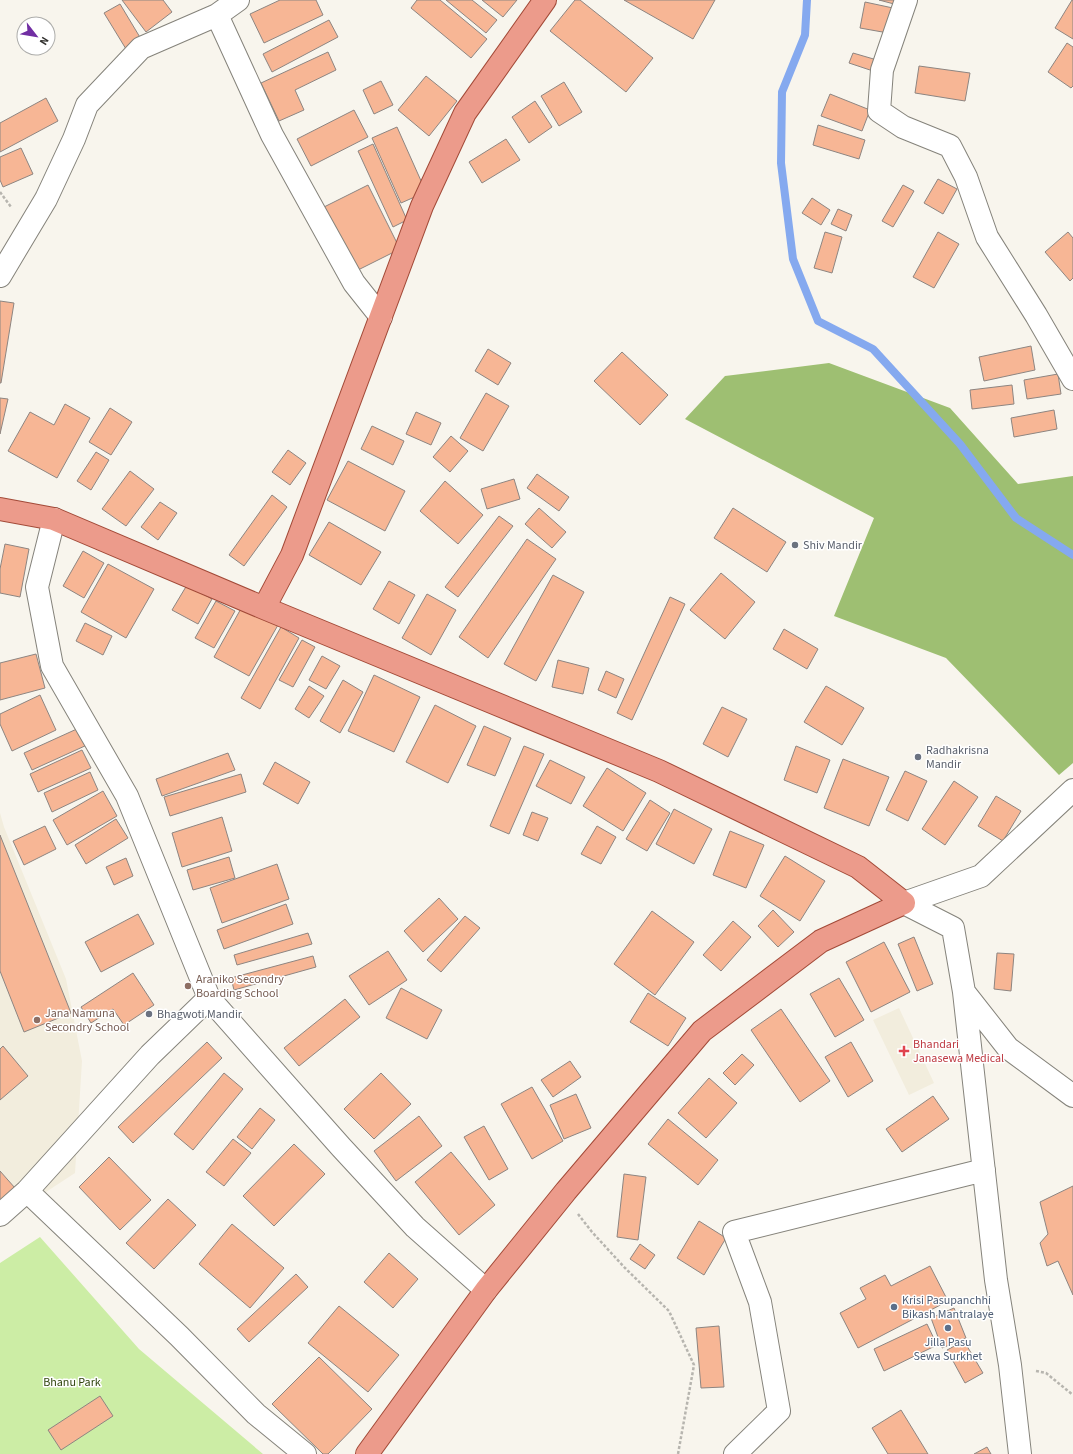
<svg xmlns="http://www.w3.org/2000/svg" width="1073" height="1454" font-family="'Source Sans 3',sans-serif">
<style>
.built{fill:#f2eddd}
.green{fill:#cceda5}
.forest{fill:#9ebf72}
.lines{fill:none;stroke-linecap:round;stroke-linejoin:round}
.stream{stroke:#85a9ef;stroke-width:8}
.building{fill:#f7b695;stroke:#8d8581}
.minor-casing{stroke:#85837b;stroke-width:24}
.major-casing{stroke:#a24a38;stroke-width:24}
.path{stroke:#b7b5af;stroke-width:2.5;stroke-dasharray:3 2;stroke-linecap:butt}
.minor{stroke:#fff;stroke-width:22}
.major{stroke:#ec9b8b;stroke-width:22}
.worship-dot{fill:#6b7280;stroke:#fff;stroke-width:1.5}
.education-dot{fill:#8d6e63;stroke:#fff;stroke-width:1.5}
.health-dot{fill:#e0444e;stroke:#fff;stroke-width:1.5}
.service-dot{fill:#5c6f8a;stroke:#fff;stroke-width:1.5}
.labels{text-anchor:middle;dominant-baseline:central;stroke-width:3;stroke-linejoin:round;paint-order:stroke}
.worship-label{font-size:12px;fill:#5b616d;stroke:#fff;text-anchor:start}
.education-label{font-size:12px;fill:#785e54;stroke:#fff;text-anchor:start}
.health-label{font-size:12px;fill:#be3a42;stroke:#fff;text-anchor:start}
.service-label{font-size:12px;fill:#4e5e75;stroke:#fff;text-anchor:start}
.park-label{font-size:12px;fill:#30450d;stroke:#fff}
</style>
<rect width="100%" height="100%" fill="#f8f5ed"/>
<path class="built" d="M0,813L4,827L66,979L82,1061L75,1173L0,1222Z
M899,1008L934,1083L909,1095L873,1020Z"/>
<path class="green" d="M40,1237L139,1349L263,1454H0V1263Z"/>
<path class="forest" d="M829,363L950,408L1018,484L1073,476V763L1059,775L946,658L834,616L874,518L685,419L725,376Z"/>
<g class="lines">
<path class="stream" d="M807,0L805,35L782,92L781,163L793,259L818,321L873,349L960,444L1016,518L1073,555"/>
</g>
<path class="building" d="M122,0H163L172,12L146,32Z
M280,0H316L323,15L264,43L250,14Z
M417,0H440L487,39L471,58L411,8Z
M446,0H472L497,20L486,33Z
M482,0H517L503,17Z
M575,0H580L653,58L626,92L550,31Z
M624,0H715L693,39Z
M879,0H895L894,4Z
M1072,0H1073V39L1055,28Z
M865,2L893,8L888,33L860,28Z
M120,4L141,39L126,49L104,13Z
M329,20L338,37L272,72L263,54Z
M1067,43L1073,47V86L1071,88L1048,72Z
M328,52L336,70L295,90L304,110L279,121L261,83Z
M853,53L877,60L873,71L849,63Z
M919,66L970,73L965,101L915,93Z
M426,76L457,101L429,136L398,110Z
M381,81L393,105L374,114L363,90Z
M564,82L582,112L559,126L541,96Z
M830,94L870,110L862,131L821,116Z
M46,98L58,121L0,152V123Z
M535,101L552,127L529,143L512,117Z
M354,110L368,137L311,166L297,139Z
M818,125L865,140L859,159L813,145Z
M397,127L426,192L401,203L372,138Z
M506,139L520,160L482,183L469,162Z
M373,144L407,220L393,227L358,151Z
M21,148L33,174L3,187L0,180V157Z
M938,179L957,189L943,214L924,203Z
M368,185L400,249L352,273L320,209Z
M903,185L914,191L893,227L882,221Z
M812,198L830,210L821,225L802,213Z
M838,209L852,215L846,231L831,224Z
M825,232L842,237L832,273L814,268Z
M938,232L959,244L934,288L913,277Z
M1068,232L1073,238V278L1070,281L1045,252Z
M0,301L14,303L1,383H0Z
M1031,346L1035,370L984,381L979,357Z
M488,349L511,363L498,385L475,371Z
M622,352L668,395L640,425L594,381Z
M1058,374L1061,394L1027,399L1024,380Z
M1012,385L1014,404L972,409L970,390Z
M486,393L509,406L483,451L460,438Z
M0,398L8,399L0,434Z
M65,404L90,418L57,478L8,451L30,412L54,425Z
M110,408L132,422L111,455L89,442Z
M1054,410L1057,429L1014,437L1011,418Z
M416,412L441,423L431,445L406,434Z
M372,426L404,441L393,465L361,449Z
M451,436L468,451L450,472L433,457Z
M288,450L306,463L290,485L272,472Z
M96,452L109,460L91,490L77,481Z
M348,461L405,491L385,531L327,500Z
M130,471L154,489L126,526L102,509Z
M537,474L569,497L559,511L527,488Z
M514,479L520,499L487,509L481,489Z
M445,481L483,515L458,544L420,511Z
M272,495L287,507L244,566L229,555Z
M160,502L177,513L158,540L141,527Z
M539,508L566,532L552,548L525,524Z
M733,508L786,542L767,572L714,538Z
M499,516L513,526L458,597L445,587Z
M329,522L381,552L361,585L309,555Z
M527,539L556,559L488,658L459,637Z
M5,544L29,549L20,597L0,593V569Z
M83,551L104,563L84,598L63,586Z
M108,564L154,589L126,638L81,612Z
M721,573L755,602L725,639L690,610Z
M553,575L584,592L536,681L504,664Z
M389,581L415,595L399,624L373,609Z
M187,585L212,599L198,624L172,610Z
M427,594L456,610L431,655L402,638Z
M670,597L685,604L632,720L617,713Z
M216,601L235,611L214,648L195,638Z
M243,605L278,625L249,676L214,657Z
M85,623L112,636L103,655L76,641Z
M281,627L299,638L260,709L241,698Z
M784,629L818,649L807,669L773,649Z
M302,640L315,647L293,687L279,680Z
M36,654L45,688L0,700V663Z
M322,656L340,666L326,689L309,680Z
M558,660L589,668L583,694L552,687Z
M606,671L624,679L616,698L598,690Z
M374,675L420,697L394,752L348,731Z
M343,680L363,692L340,733L320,721Z
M309,686L324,696L309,718L295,709Z
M826,686L864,708L842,745L804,722Z
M40,695L56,730L12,751L0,724V714Z
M435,705L476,726L448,783L406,762Z
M722,707L747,719L728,757L703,744Z
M484,726L511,738L495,776L467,765Z
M79,728L87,745L32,770L24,753Z
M524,746L544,754L509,834L490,826Z
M796,746L830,760L817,793L784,780Z
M82,750L91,768L38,792L30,774Z
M228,753L235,770L162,796L156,779Z
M843,759L889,777L869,826L824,808Z
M550,760L585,777L571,804L536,786Z
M275,762L310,782L298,804L263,784Z
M607,768L646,793L623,831L583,806Z
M905,771L927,781L908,821L886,810Z
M90,772L98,790L52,812L44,793Z
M241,774L246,792L170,816L164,797Z
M954,781L978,797L945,845L922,829Z
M103,791L117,816L67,845L53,820Z
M996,796L1021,811L1003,841L978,826Z
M650,800L670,813L647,851L626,839Z
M674,809L712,829L694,864L656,844Z
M532,812L548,818L538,841L523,835Z
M222,817L232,851L182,867L172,833Z
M116,819L128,838L86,864L75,845Z
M45,826L56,849L24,865L13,841Z
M597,826L616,837L601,864L581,854Z
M730,831L764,845L746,888L713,875Z
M0,835L71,1013L24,1032L0,971Z
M785,856L825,881L800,921L760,896Z
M229,857L235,878L193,890L187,870Z
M126,858L133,876L114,885L106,867Z
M277,864L289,899L222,923L210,888Z
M439,898L458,919L423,952L404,931Z
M286,904L293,924L224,949L217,930Z
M773,910L794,932L778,947L758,926Z
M652,911L694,942L655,995L614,964Z
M138,914L154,944L101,972L85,942Z
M465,916L480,928L441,972L427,960Z
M733,921L751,937L721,971L703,955Z
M308,933L312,944L237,965L234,955Z
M914,937L933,984L917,991L898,944Z
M884,942L910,992L871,1012L846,962Z
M388,951L407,980L369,1005L349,976Z
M997,953L1014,954L1011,991L994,989Z
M313,956L316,967L234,990L231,978Z
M133,973L154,1005L124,1025L113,1009L91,1023L81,1007Z
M839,978L864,1020L835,1037L810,994Z
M401,988L442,1010L427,1039L386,1018Z
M648,993L686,1018L668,1046L630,1022Z
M345,999L360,1017L299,1066L284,1048Z
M781,1009L830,1081L800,1102L751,1030Z
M207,1042L222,1058L133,1143L118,1127Z
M851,1042L873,1081L848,1097L825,1057Z
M3,1046L28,1076L0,1100V1049Z
M742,1054L754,1065L735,1085L723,1073Z
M570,1061L581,1077L553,1097L541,1080Z
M224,1073L243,1089L193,1150L174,1134Z
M381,1073L411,1104L374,1139L344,1109Z
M709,1078L737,1103L706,1138L678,1113Z
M532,1087L563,1141L532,1159L501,1104Z
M576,1094L591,1128L564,1139L550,1105Z
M933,1096L949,1119L902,1152L886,1129Z
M260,1108L275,1120L252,1149L237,1137Z
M419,1116L442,1146L396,1181L374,1151Z
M668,1119L718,1160L698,1185L648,1144Z
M484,1126L508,1169L489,1180L464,1137Z
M233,1139L251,1153L224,1186L206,1172Z
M294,1144L325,1174L274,1226L243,1196Z
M451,1152L495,1205L459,1235L415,1182Z
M109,1157L151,1200L120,1230L79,1187Z
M0,1171L15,1188L0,1201Z
M624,1174L646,1177L638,1240L617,1237Z
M1073,1186V1295L1058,1261L1047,1266L1040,1243L1048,1234L1040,1202Z
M168,1199L196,1225L154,1269L126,1243Z
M699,1221L726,1238L704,1275L677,1258Z
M232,1224L284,1268L250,1308L199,1264Z
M640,1244L655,1255L645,1269L630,1259Z
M389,1253L418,1279L393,1308L364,1282Z
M930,1266L948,1301L858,1348L840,1313L866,1299L860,1288L885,1275L891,1286Z
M296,1274L308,1287L249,1342L237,1329Z
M339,1306L399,1355L368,1392L308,1343Z
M954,1308L966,1338L942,1348L931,1318Z
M927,1324L937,1345L884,1371L874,1349Z
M719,1326L724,1387L701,1388L696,1328Z
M964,1341L983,1373L965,1383L947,1350Z
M319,1357L372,1409L328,1454H323L272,1404Z
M100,1396L113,1416L61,1450L48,1430Z
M901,1410L928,1454H888L872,1428Z
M987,1447L991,1454H974Z"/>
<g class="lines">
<g class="minor-casing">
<path id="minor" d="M906,0L882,70L879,111L903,127L950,146L966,177L987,237L1036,315L1073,379
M217,15L272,135L354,283L381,317
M0,276L46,199L74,139L87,105L141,48L217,15L238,0
M54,519L37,587L52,666L127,796L209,998L341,1147L415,1227L486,1290
M904,903L953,928L964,992L996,1280L1010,1365L1020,1454
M904,903L981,876L1073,790
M964,992L1008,1048L1073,1096
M27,1191L179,1336L256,1414L305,1454
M0,1215L27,1191L150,1055L209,998
M735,1454L779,1411L760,1302L734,1232L984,1170"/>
</g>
<g class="major-casing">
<path id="major" d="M0,509L54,519L264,608L659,771L858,867L904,903L821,941L702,1031L566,1191L486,1290L367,1454
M264,608L292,555L422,206L465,113L545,0"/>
</g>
<path class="path" d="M0,192L11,207
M578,1214L592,1232L625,1268L669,1311L694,1365L678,1454
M1036,1371L1046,1373L1073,1395"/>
<use href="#minor" class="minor"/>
<use href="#major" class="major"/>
</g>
<g class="worship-dot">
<circle cx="795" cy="545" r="4"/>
<circle cx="918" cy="757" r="4"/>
<circle cx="149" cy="1014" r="4"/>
</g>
<g class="education-dot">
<circle cx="188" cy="986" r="4"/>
<circle cx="37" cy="1020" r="4"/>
</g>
<path class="health-dot" d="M902 1045h4v4h4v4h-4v4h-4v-4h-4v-4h4z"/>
<g class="service-dot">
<circle cx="894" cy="1307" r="4"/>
<circle cx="948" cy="1328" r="4"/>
</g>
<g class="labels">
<g class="worship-label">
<text x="803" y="545">Shiv Mandir</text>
<text x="926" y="750">Radhakrisna<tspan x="926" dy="14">Mandir</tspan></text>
<text x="157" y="1014">Bhagwoti Mandir</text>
</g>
<g class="education-label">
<text x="196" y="979">Araniko Secondry<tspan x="196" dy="14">Boarding School</tspan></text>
<text x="45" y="1013">Jana Namuna<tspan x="45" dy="14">Secondry School</tspan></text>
</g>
<g class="health-label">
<text x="913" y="1044">Bhandari<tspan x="913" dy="14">Janasewa Medical</tspan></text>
</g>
<g class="service-label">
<text x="902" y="1300">Krisi Pasupanchhi<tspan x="902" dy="14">Bikash Mantralaye</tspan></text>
<text x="948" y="1342" text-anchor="middle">Jilla Pasu<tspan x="948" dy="14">Sewa Surkhet</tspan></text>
</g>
<g class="park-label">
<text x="72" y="1382">Bhanu Park</text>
</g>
</g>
<g transform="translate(36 36) rotate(121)"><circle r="19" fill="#ffffff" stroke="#adadab"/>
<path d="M0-3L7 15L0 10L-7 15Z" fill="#712ea3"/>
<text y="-6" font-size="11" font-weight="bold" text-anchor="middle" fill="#32312e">N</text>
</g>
</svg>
